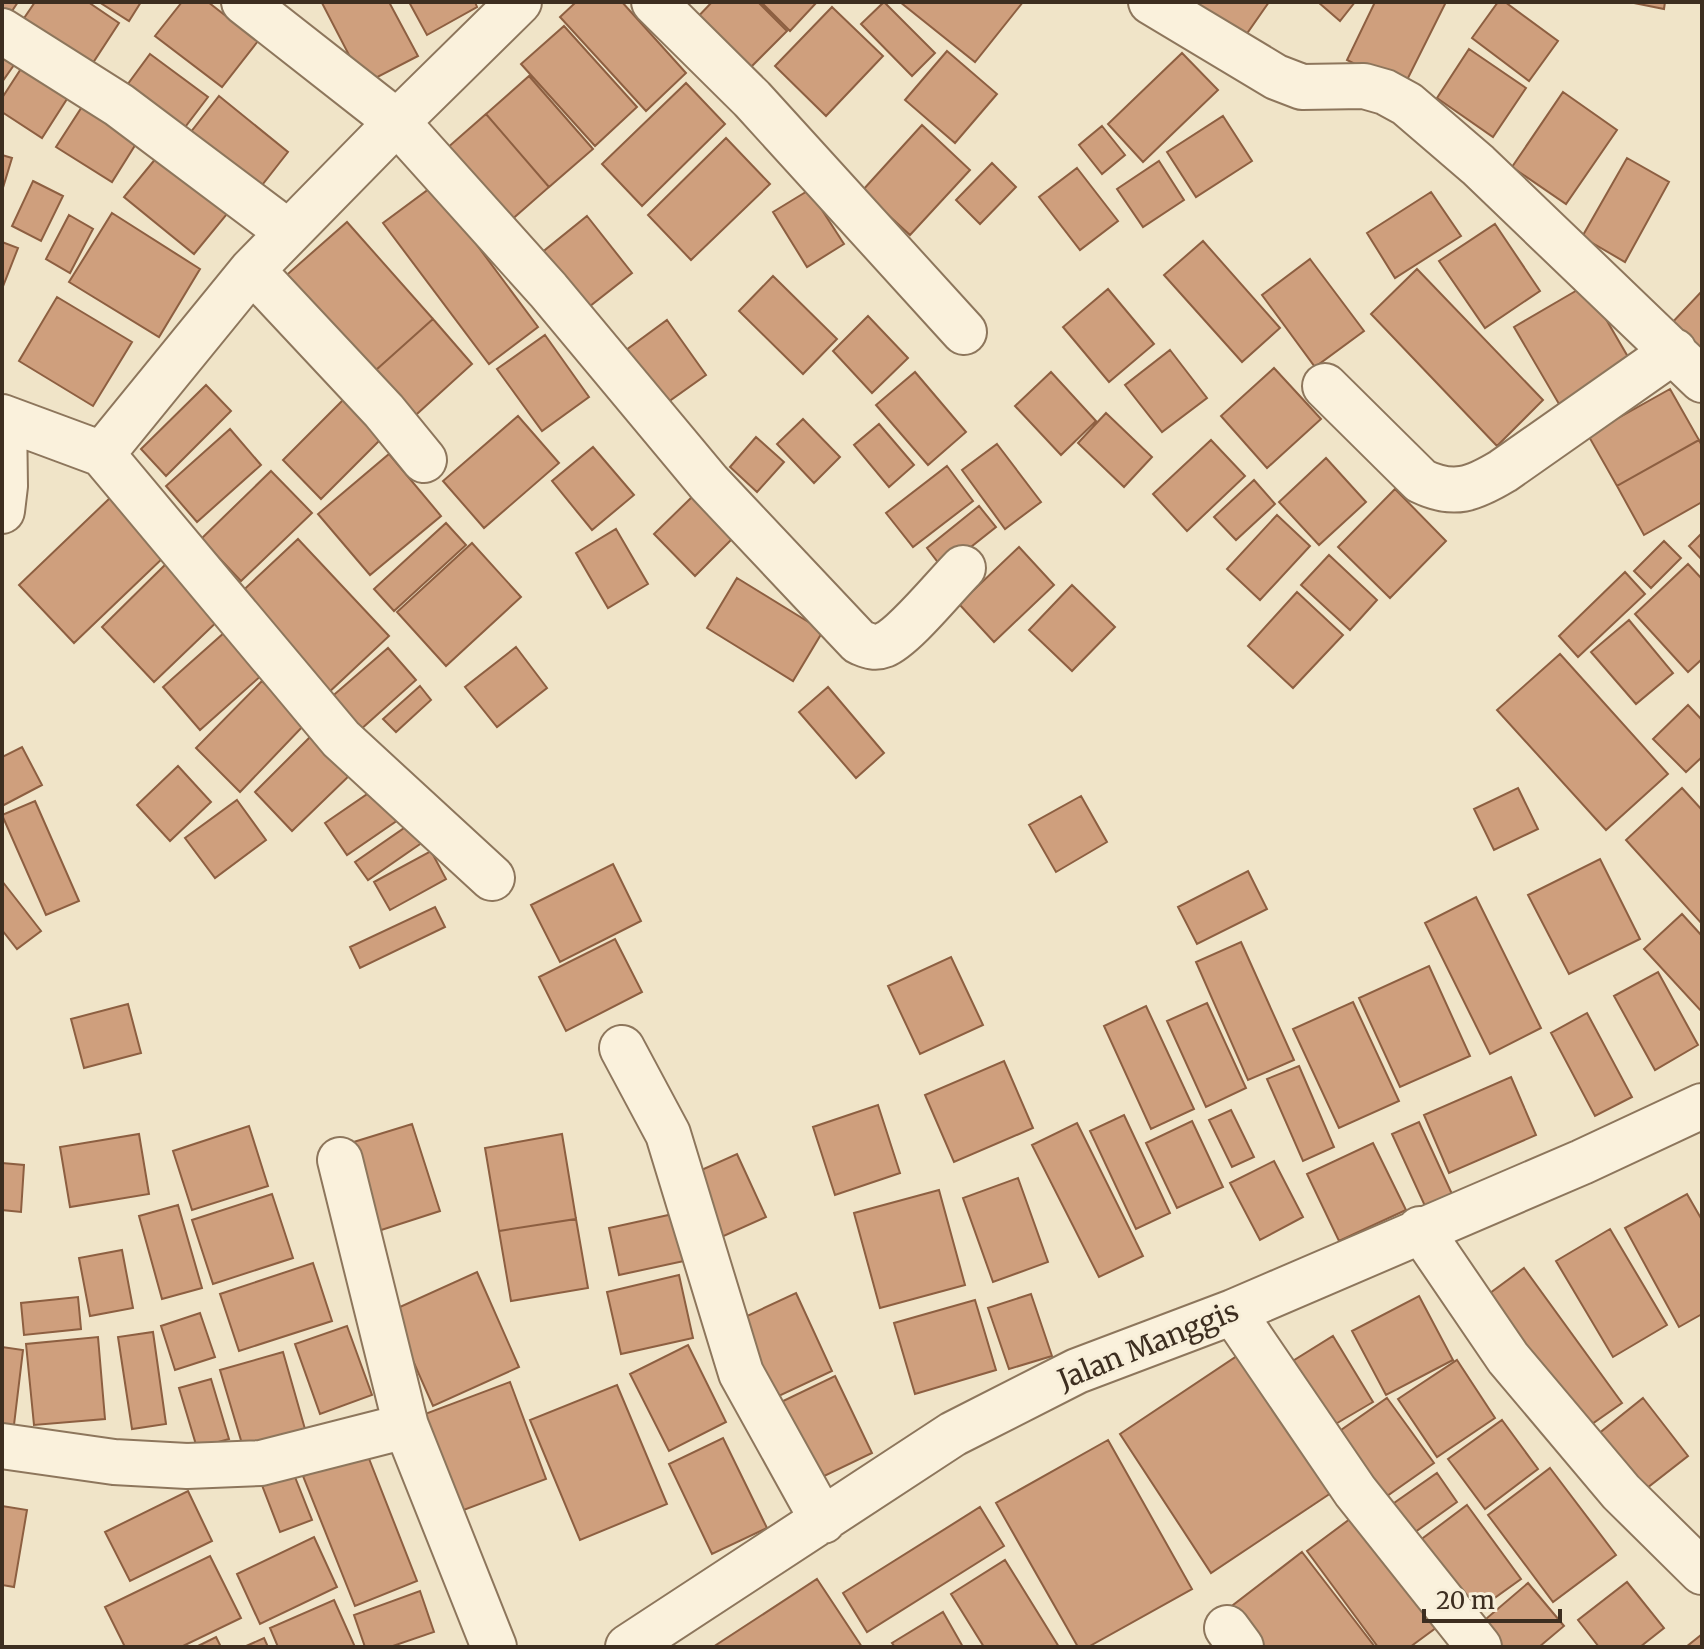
<svg xmlns="http://www.w3.org/2000/svg" width="1704" height="1649" font-family="Merriweather,serif">
<style>
.building{fill:#cf9f7d;stroke:#8d5f41;stroke-width:2}
.lines{fill:none;stroke-linecap:round;stroke-linejoin:round}
.minor-casing{stroke:#8d765c;stroke-width:48}
.minor{stroke:#faf1dc;stroke-width:44}
.labels{text-anchor:middle;dominant-baseline:central;stroke-width:6;stroke-linejoin:round;paint-order:stroke}
.street-label{font-size:28px;fill:#3d2e20;stroke:#f7eed8}
</style>
<rect width="100%" height="100%" fill="#f0e4c8"/>
<path class="building" d="M2,2H18L8,17L2,14Z
M35,2H88L119,23L85,75L16,30Z
M99,2H141L129,21Z
M182,2H208L258,41L222,87L155,36Z
M389,2L418,56L364,84L322,3Z
M409,2H475L477,7L427,35Z
M576,2H622L686,73L646,111L560,17Z
M712,2H758L787,31L743,75L691,24Z
M761,2H817L790,31Z
M884,2L935,53L912,76L861,24Z
M900,2H1023L975,62Z
M1198,2H1269L1241,42L1193,8Z
M1318,2H1355L1340,21Z
M1375,2H1446L1403,88L1347,60Z
M1498,2H1505L1558,41L1529,81L1472,38Z
M1629,2H1665L1664,9Z
M832,7L883,56L826,116L775,66Z
M564,26L637,107L595,146L521,64Z
M1469,49L1526,88L1493,137L1437,98Z
M947,51L997,94L955,143L905,100Z
M1182,53L1218,90L1143,162L1108,124Z
M150,54L208,97L176,139L119,96Z
M2,56L14,65L2,82Z
M28,58L74,88L42,138L2,112V98Z
M529,76L593,149L549,187L486,114Z
M686,83L725,124L642,206L602,164Z
M1563,92L1617,130L1566,204L1512,167Z
M89,96L144,131L112,182L56,147Z
M219,96L288,152L252,198L183,142Z
M486,114L549,187L509,222L446,149Z
M1223,116L1252,161L1196,197L1167,152Z
M922,125L970,170L910,235L862,191Z
M1102,126L1125,155L1102,174L1079,145Z
M726,138L770,184L691,260L648,215Z
M2,155L12,158L2,191Z
M157,157L227,214L194,254L124,197Z
M1627,158L1669,182L1625,262L1582,237Z
M1159,161L1184,200L1143,227L1117,189Z
M992,163L1016,187L980,224L956,200Z
M1077,168L1118,221L1080,250L1039,197Z
M33,181L63,196L41,241L12,226Z
M433,186L538,327L489,364L383,223Z
M809,190L844,244L807,267L773,212Z
M1431,192L1461,236L1395,278L1367,233Z
M112,213L200,269L159,337L69,282Z
M69,215L93,229L70,273L46,259Z
M587,216L632,273L585,310L540,254Z
M347,222L433,319L367,378L281,280Z
M1495,224L1540,291L1485,328L1439,261Z
M1203,241L1280,328L1242,362L1164,275Z
M2,242L18,248L2,289Z
M1310,259L1364,331L1315,367L1262,295Z
M1417,269L1543,400L1497,446L1371,314Z
M773,276L837,339L803,374L739,311Z
M1586,285L1631,362L1559,404L1514,327Z
M1108,289L1154,344L1109,382L1063,327Z
M1702,291V360L1668,327Z
M57,297L132,342L93,406L19,361Z
M868,316L908,358L872,393L833,351Z
M433,319L472,364L407,423L367,378Z
M667,320L706,375L661,407L622,353Z
M545,335L589,397L542,431L497,369Z
M1170,350L1207,398L1162,432L1125,385Z
M1274,368L1321,419L1267,468L1221,416Z
M915,372L966,432L928,465L876,405Z
M1051,372L1096,421L1061,455L1015,406Z
M206,385L231,411L166,476L141,449Z
M1670,389L1699,440L1617,486L1588,435Z
M345,398L383,437L321,499L283,460Z
M1106,413L1152,457L1124,487L1078,443Z
M518,416L559,463L484,528L443,481Z
M803,419L840,457L814,483L777,444Z
M879,424L914,465L889,487L854,445Z
M230,429L261,465L197,522L166,486Z
M756,437L784,462L757,492L730,467Z
M1211,440L1245,476L1187,531L1153,494Z
M1699,440L1702,446V502L1644,535L1617,486Z
M997,444L1041,502L1005,529L962,470Z
M593,447L634,495L592,530L552,481Z
M389,454L441,516L370,575L318,514Z
M1326,458L1366,502L1319,545L1279,502Z
M947,466L973,501L913,547L886,513Z
M271,471L312,513L241,581L201,539Z
M1254,480L1275,504L1236,540L1214,517Z
M1395,489L1446,541L1390,598L1338,547Z
M693,496L734,537L695,576L654,534Z
M111,497L166,555L74,643L19,585Z
M979,506L996,527L943,569L927,548Z
M1277,515L1310,546L1260,600L1227,569Z
M446,523L466,545L394,611L374,589Z
M616,529L648,584L608,608L576,553Z
M1702,533V560L1689,546Z
M298,539L389,636L326,695L235,598Z
M1664,541L1681,558L1651,588L1634,571Z
M472,543L521,597L446,666L397,612Z
M1019,547L1054,585L994,642L959,604Z
M1329,555L1377,600L1350,630L1301,585Z
M172,558L225,614L154,682L102,627Z
M1688,564L1702,579V659L1688,672L1635,614Z
M1625,572L1645,594L1578,657L1559,636Z
M737,578L823,631L793,681L707,628Z
M1072,585L1115,627L1072,671L1029,630Z
M1297,592L1343,635L1293,688L1248,646Z
M1629,620L1673,673L1636,704L1591,652Z
M225,632L263,674L200,730L163,687Z
M516,647L547,688L497,727L465,687Z
M388,648L416,680L350,739L321,706Z
M1560,654L1668,774L1606,830L1497,710Z
M262,681L305,724L240,792L196,748Z
M420,686L431,700L396,732L383,719Z
M828,687L884,753L856,778L799,712Z
M1688,705L1702,720V757L1686,772L1653,739Z
M314,733L352,773L292,831L255,792Z
M22,747L42,785L2,806V757Z
M178,766L211,802L170,841L137,805Z
M379,786L401,818L347,855L325,823Z
M1518,788L1538,829L1494,850L1474,809Z
M1682,788L1702,810V924L1626,840Z
M1081,796L1107,842L1056,872L1029,825Z
M237,800L266,840L215,878L185,838Z
M35,801L79,901L46,915L2,815Z
M410,824L423,842L368,880L355,862Z
M431,851L446,879L390,910L374,882Z
M1600,859L1640,939L1569,974L1528,895Z
M613,864L641,921L560,962L531,905Z
M1248,871L1267,909L1197,944L1178,907Z
M2,881L41,931L17,949L2,930Z
M1476,897L1541,1028L1490,1054L1425,923Z
M435,907L445,927L360,968L350,947Z
M1682,914L1702,936V1012L1644,949Z
M615,939L642,992L566,1031L539,977Z
M1241,942L1294,1060L1248,1080L1196,962Z
M951,957L983,1025L920,1054L888,986Z
M1429,966L1470,1056L1400,1087L1359,998Z
M1658,972L1698,1045L1655,1070L1614,996Z
M1353,1002L1399,1101L1339,1128L1293,1029Z
M1207,1003L1246,1088L1206,1107L1167,1021Z
M128,1004L141,1053L84,1068L71,1019Z
M1146,1006L1194,1109L1151,1129L1104,1026Z
M1587,1013L1632,1097L1595,1116L1551,1033Z
M1004,1061L1033,1128L954,1162L925,1095Z
M1299,1066L1334,1147L1303,1161L1267,1079Z
M1511,1077L1536,1135L1449,1173L1424,1115Z
M878,1105L900,1173L835,1195L813,1127Z
M1231,1110L1254,1157L1232,1167L1209,1120Z
M1124,1115L1170,1213L1136,1229L1090,1131Z
M1192,1121L1223,1187L1177,1208L1146,1143Z
M1419,1122L1452,1194L1425,1206L1392,1134Z
M1077,1123L1143,1256L1099,1277L1032,1145Z
M412,1124L440,1211L372,1233L344,1145Z
M249,1126L268,1186L192,1210L173,1151Z
M139,1134L149,1194L70,1207L60,1147Z
M562,1134L576,1219L499,1231L485,1148Z
M1373,1143L1406,1210L1339,1241L1307,1174Z
M737,1154L766,1217L717,1239L688,1176Z
M1274,1161L1303,1217L1260,1240L1230,1183Z
M2,1163L24,1165L21,1212L2,1210Z
M1018,1178L1048,1262L993,1282L963,1198Z
M939,1190L965,1285L880,1308L854,1213Z
M272,1194L293,1258L213,1284L192,1220Z
M1687,1194L1702,1220V1314L1679,1327L1625,1228Z
M178,1205L202,1288L162,1299L139,1216Z
M673,1214L684,1261L619,1275L609,1228Z
M576,1219L588,1288L511,1301L499,1231Z
M1610,1229L1667,1325L1613,1357L1556,1261Z
M122,1250L133,1308L90,1316L79,1258Z
M313,1263L332,1321L239,1351L220,1294Z
M1524,1268L1622,1403L1579,1433L1482,1299Z
M477,1272L519,1367L433,1406L391,1311Z
M679,1275L693,1338L621,1354L607,1292Z
M796,1293L832,1371L766,1402L730,1324Z
M1031,1294L1052,1356L1009,1369L988,1308Z
M1419,1296L1453,1360L1386,1395L1352,1331Z
M78,1297L81,1329L24,1335L21,1303Z
M975,1300L996,1370L915,1394L894,1323Z
M200,1313L215,1357L175,1370L161,1326Z
M347,1326L372,1395L320,1414L295,1344Z
M153,1332L166,1424L132,1429L118,1337Z
M1333,1336L1373,1402L1322,1432L1283,1367Z
M98,1337L105,1419L34,1425L26,1344Z
M688,1345L726,1422L669,1451L630,1374Z
M2,1347L23,1350L13,1433L2,1431Z
M283,1352L305,1429L243,1447L220,1370Z
M1240,1354L1331,1493L1211,1573L1120,1434Z
M1457,1360L1495,1418L1437,1457L1398,1399Z
M835,1376L872,1453L816,1480L779,1403Z
M211,1379L229,1439L197,1448L179,1388Z
M510,1382L546,1479L461,1511L425,1414Z
M617,1385L667,1504L580,1540L530,1420Z
M1387,1398L1434,1463L1377,1503L1331,1437Z
M1643,1398L1688,1456L1638,1495L1592,1439Z
M1502,1420L1538,1469L1485,1509L1448,1459Z
M723,1438L767,1528L712,1554L669,1464Z
M1108,1440L1192,1589L1088,1647H1078L996,1503Z
M366,1451L417,1581L355,1606L303,1476Z
M291,1467L312,1520L280,1532L260,1480Z
M1550,1468L1616,1555L1553,1602L1488,1515Z
M1437,1473L1457,1502L1404,1540L1384,1510Z
M188,1491L212,1541L130,1581L105,1532Z
M1467,1505L1521,1579L1468,1617L1415,1544Z
M2,1506L27,1510L14,1587L2,1585Z
M980,1507L1004,1546L867,1632L843,1593Z
M1366,1507L1448,1619L1410,1647H1378L1307,1551Z
M314,1537L337,1587L260,1624L237,1574Z
M1302,1552L1375,1647H1252L1224,1612Z
M210,1556L241,1618L181,1647H125L105,1607Z
M1005,1560L1059,1647H984L951,1594Z
M817,1579L862,1647H713Z
M1627,1582L1664,1628L1640,1647H1599L1578,1620Z
M1528,1583L1564,1626L1539,1647H1499L1480,1624Z
M420,1591L434,1632L390,1647H365L354,1615Z
M334,1600L355,1647H278L270,1628Z
M943,1612L963,1647H895L892,1643Z
M1701,1635L1702,1647H1686Z
M216,1637L221,1647H196Z
M264,1638L268,1647H244Z"/>
<g class="lines">
<g class="minor-casing">
<path id="minor" d="M244,2L397,122L548,290L709,483L859,642C867,645 874,649 884,645C904,637 945,586 963,568
M654,2L752,99L964,332
M1151,2L1276,77L1302,87L1364,86L1385,92L1407,104L1478,165L1702,380
M2,31L119,105L288,232
M252,270L384,411L424,460
M1325,386L1421,481C1454,497 1473,489 1503,471L1674,351
M2,417L102,454L252,270L397,122L519,2
M102,454L341,739L492,878
M2,511L5,486L4,418
M622,1048L668,1134L741,1373L823,1521
M340,1160L406,1426L494,1647
M1420,1229L1508,1358L1621,1492L1702,1572
M1233,1312L1355,1491L1479,1647
M2,1446L114,1462L187,1466L261,1463L406,1426
M1227,1628L1241,1647
M628,1647L953,1434L1077,1371L1233,1312L1582,1162L1702,1106"/>
</g>
<use href="#minor" class="minor"/>
</g>
<g class="labels">
<g class="street-label">
<text transform="translate(1148 1345) rotate(-22)">Jalan Manggis</text>
</g>
</g>
<rect width="1704" height="1649" fill="none" stroke="#3d2e20" stroke-width="8"/>
<path d="M1424 1609v12h136v-12" fill="none" stroke="#3d2e20" stroke-width="4"/>
<text x="1436" y="1609" font-size="24" fill="#3d2e20" stroke="#f7eed8" stroke-width="6" paint-order="stroke">20 m</text>
</svg>
